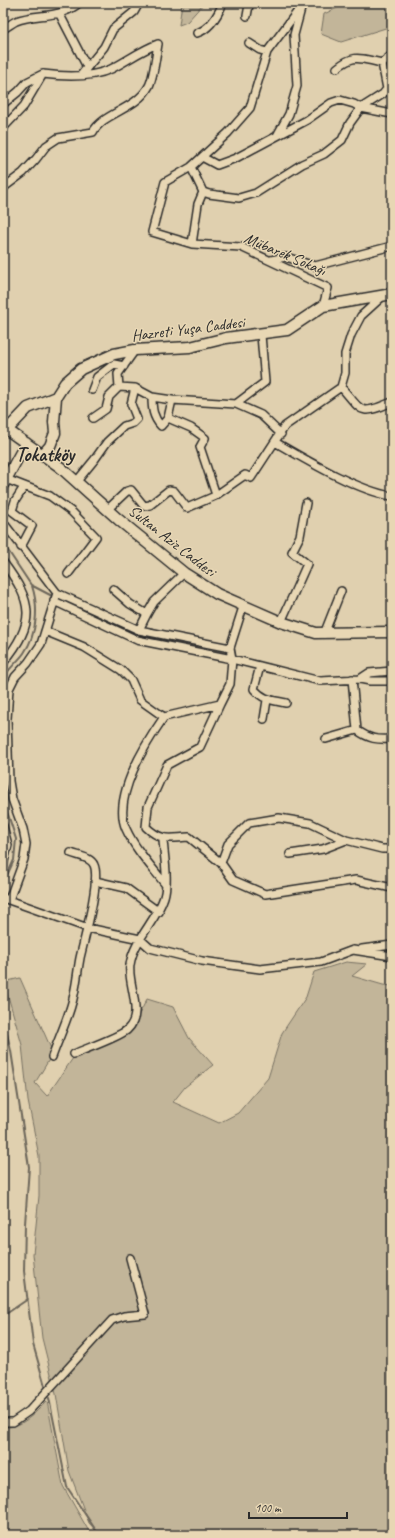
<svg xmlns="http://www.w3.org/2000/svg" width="395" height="1538" font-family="Caveat,sans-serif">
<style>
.green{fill:#c2b599;stroke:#767062}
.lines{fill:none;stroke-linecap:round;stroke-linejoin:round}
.stream{stroke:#6c665a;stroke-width:2}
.street-casing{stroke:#2b2b2b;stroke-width:10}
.secondary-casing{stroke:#2b2b2b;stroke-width:13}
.street{stroke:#e8d7b4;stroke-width:7}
.secondary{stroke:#e8d7b4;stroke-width:10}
.labels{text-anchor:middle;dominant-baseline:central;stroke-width:3;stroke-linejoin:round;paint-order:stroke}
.street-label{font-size:16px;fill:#2b2b2b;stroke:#e8d7b4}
.district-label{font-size:20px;font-weight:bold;fill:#2b2b2b;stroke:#e8d7b4}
</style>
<rect width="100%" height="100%" fill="#e0d0af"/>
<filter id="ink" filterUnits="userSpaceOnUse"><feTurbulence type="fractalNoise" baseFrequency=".025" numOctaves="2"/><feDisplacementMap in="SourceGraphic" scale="8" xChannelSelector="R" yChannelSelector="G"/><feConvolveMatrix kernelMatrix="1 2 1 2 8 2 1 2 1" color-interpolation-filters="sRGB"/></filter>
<g filter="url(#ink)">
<path class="green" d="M182,3H204L187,22L179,25Z
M348,3H392V26L341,42L321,34L324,14Z
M346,962L367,964L352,976L383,985L392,986V1535H100L89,1523L69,1471L56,1394L42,1338L33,1254L39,1196V1156L28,1101L22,1045L4,982L20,978L53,1053L35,1083L47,1096L73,1058L129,1034L147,999L173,1007L189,1038L213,1065L185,1087L173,1102L219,1123L238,1113L268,1078L282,1033L306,997L314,972Z
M47,1401L63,1486L91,1535H3V1427C21,1429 35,1413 47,1401Z"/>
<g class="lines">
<path class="stream" d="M3,543L31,585L54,597
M217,653L224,654
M373,678L392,676
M3,680C7,669 17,663 24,653C37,634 39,607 32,586
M3,799L16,839L14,860L3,884
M3,1016L11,1051L29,1167L25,1224L24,1271L33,1344L45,1386
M3,1316L28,1299
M49,1398L67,1487L99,1535"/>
<g class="street-casing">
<path id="street" d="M300,3L297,12L267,52L250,108L228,133L191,167L165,182L152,232L192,244L241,247L328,288L323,306
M59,13L87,67
M247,16L249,5L251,3
M3,29C7,27 12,23 16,21C36,13 61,19 79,3
M197,33C210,29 218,15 223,3
M249,43L260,50L267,52
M337,68C355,53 361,59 382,63
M43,74C65,77 91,78 111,69C127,61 141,50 158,44
M81,75L104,47L113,29L134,12L139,3
M3,104L18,92L27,82L43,74L24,106L3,128
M278,134L289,114L297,86L294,35L302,5
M202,157L217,165L236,158L307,120L331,103L340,100L354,104L361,108L392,114
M191,167L203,192L209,194L239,198L256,193L302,164L324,154L342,140L350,123L361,108L383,94L387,89L382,63L392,55
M3,188L23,173L36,159L46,146L58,138L93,132C104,112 136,110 149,86C154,76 156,55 158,44
M192,244L198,204L203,192
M271,260L286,257L315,266L392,246
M135,350L118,374L119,387L135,388L152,397L172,400L236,404L261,415L281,434
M341,387C363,412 359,416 392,402
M92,390L97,377L114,364L124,366
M152,397C152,409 153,417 161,426L168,418L172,400
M236,404L265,382L261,335
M93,418L106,409L109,397L119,387
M168,418L191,428L205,438L200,447L216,495
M275,442C306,460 358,491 392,496
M6,479L50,496L72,512L96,537L68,574
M77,481L95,459L107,442L124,426L133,423L137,419L131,404L135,388
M108,509L127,491L131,490L144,506L150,505L169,490L174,491L187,508L215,496L245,475L251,478L285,426L341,387L345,373V354L351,335L361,316L383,296
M3,522L57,593L139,630L230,648
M21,547L32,526L12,511L15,501L24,487
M3,562C33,602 37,622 3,663
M113,589L130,604L147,614L154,602L184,573
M54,601L137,640L232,659L320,681L360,679L370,681H392
M281,622L307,564L292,552L300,536L306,503
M139,630L147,614
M45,631L84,647L121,670L131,680L140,700L164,717L220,704L230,684L232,659L230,648L243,607
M324,634L341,591
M260,666L254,689C263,700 272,700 286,703
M352,679L357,730C369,739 377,740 392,739
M360,679L369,673L392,671
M220,704L200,747L167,765L148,807L146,827C162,842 169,838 189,837L221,863L233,880L265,894L356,880L392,888
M164,717C146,743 112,797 126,829C135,849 151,866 165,884
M264,719L267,700
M326,739L357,730
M3,826L8,845L3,865
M290,854L323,849L346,840
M221,863L228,844L249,823L279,818L310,823L346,840L382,849H392
M95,881L126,888L159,912
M3,898L88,928L140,939L150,948L202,961L260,969L321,962L353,950L392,956
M9,900L24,859L26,844L23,829L12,799L9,781L7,719L9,689L15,677L28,663L41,644L57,593
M362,949L392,945
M74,1054C87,1048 117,1038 127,1030C145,1014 127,984 130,965C133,941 157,920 164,897C169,880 164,857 163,839
M52,1057C58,1040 66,1023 71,1006C76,991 77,974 80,958C84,940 101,880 94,865C91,857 78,856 71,853
M3,1422H13L29,1411L112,1320L124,1316L145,1314L130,1258"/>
</g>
<g class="secondary-casing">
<path id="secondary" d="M3,427L60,467L119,520L184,573L217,594L281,622L316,633L392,632
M8,429L28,408L56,397
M43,454L50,446L55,433L54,422L56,397L65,383L81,369L114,354L135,350L190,347L226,338L287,330L323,306L392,294
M3,485L26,443"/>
</g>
<use href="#street" class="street"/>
<use href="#secondary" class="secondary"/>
</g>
</g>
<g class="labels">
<g class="street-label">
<text transform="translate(285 254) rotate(23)">Mübarek Sokağı</text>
<text transform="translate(188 329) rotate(-7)">Hazreti Yuşa Caddesi</text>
<text transform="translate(172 541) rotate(38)">Sultan Aziz Caddesi</text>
</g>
<g class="district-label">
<text x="45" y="454">Tokatköy</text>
</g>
</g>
<rect width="395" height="1538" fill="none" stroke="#e8d7b4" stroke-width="16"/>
<rect x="8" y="8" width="379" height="1522" fill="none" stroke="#2b2b2b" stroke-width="1.5" filter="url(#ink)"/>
<path d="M249 1512v6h98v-6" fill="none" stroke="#2b2b2b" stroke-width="2"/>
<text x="255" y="1512" font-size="12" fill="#2b2b2b" stroke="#e8d7b4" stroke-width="3" paint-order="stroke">100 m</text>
</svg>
